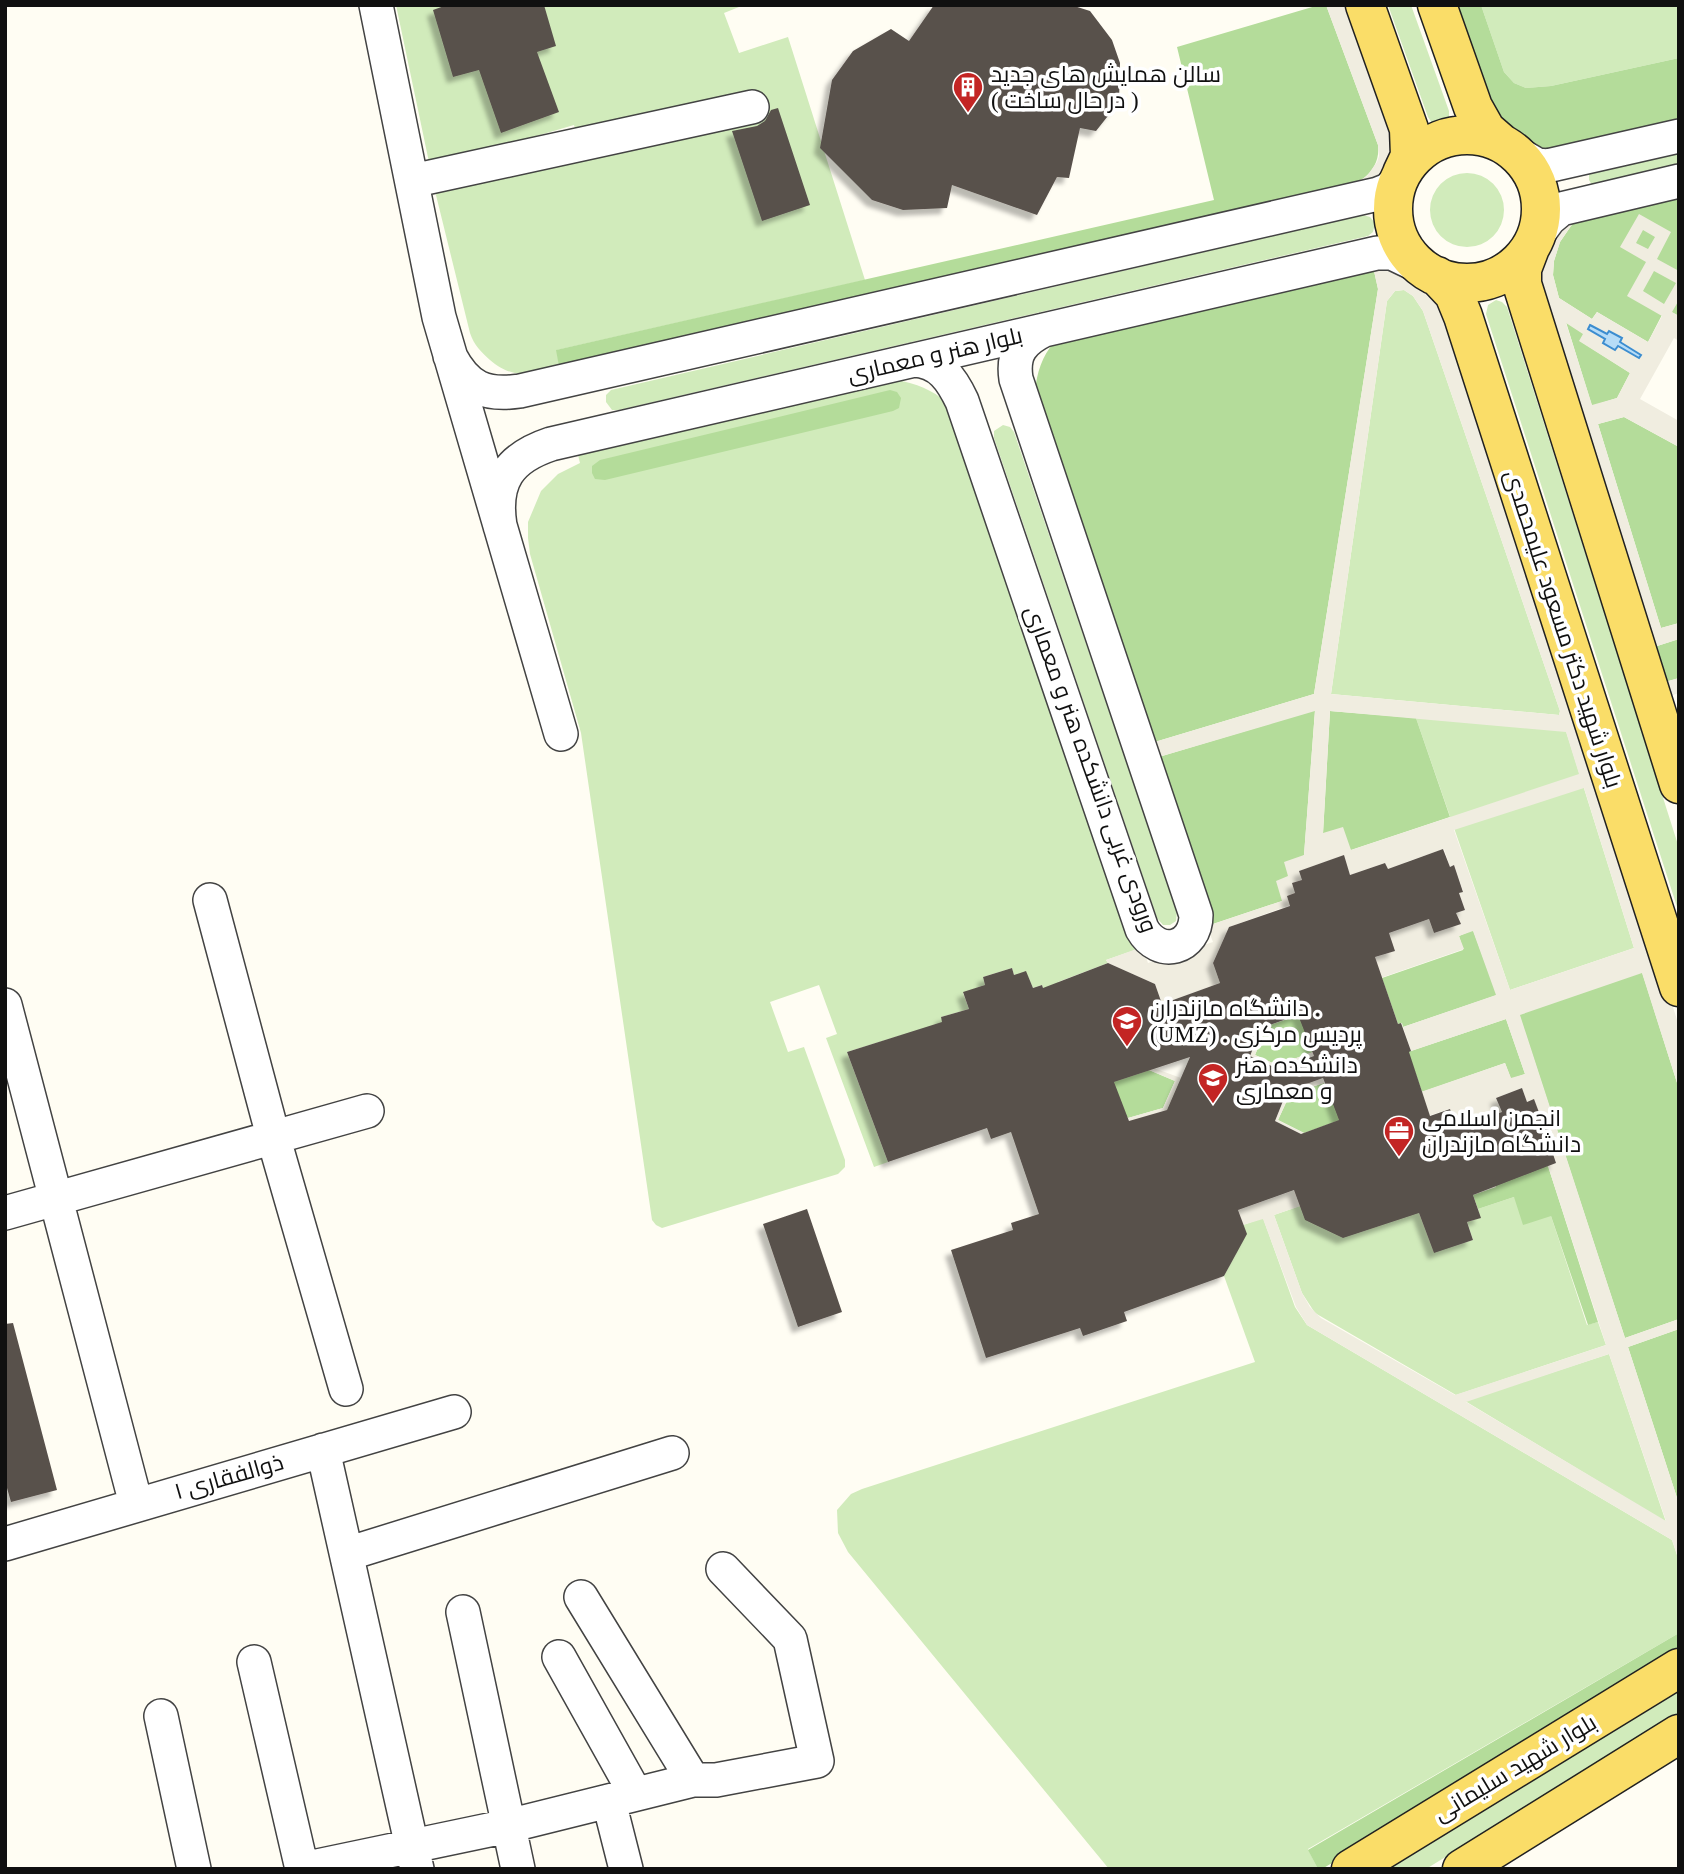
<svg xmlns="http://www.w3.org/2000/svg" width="1684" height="1874" font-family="'Times New Roman',Cairo,serif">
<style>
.green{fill:#d1ebbb}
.forest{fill:#b4dc9a}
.plaza{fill:#f0ede0;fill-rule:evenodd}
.water{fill:#b6dcf7;stroke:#3c8dd0;stroke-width:2}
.building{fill:#59514c;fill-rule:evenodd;filter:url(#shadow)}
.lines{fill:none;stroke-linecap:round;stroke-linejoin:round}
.minor-casing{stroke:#434343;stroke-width:36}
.major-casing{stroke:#212121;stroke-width:41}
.minor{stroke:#fff;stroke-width:33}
.major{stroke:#fadd68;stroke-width:38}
.labels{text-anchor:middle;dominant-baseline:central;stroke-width:7;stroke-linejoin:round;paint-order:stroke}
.poi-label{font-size:23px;fill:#101010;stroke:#fff;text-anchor:start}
.street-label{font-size:23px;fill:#101010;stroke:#fff}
</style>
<defs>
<filter id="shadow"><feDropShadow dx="-6" dy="6" stdDeviation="2" flood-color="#0004"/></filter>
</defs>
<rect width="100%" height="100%" fill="#fffdf3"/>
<path class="green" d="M396,5H744L724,13L739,53L788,37L865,280L557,350L559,366C530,373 515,381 490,360C481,352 474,345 470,333L434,187L577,136L574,125L430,167Z
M1388,5H1411L1449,111V118L1442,125L1432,123L1428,117Z
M1481,5H1679V58L1551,86L1526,88L1514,83L1504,72Z
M1679,147V169L1592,185L1589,180V173Z
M1430 210a37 37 0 1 1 74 0a37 37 0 1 1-74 0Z
M1363,215L1370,217L1375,223L1373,232L1368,236L619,410H612L606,402V395L611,390Z
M1404,290L1413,296L1423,311L1560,711L1559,715L1331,694L1387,301L1395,291Z
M1496,300L1502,302L1507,307L1679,848V913L1486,314L1488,305Z
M897,380C916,384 932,389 947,403L1138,949L1106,960L1108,963L1058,982L1070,1017L1056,1022L1042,985L1033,988L1026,972L1014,975L1012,968L983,977L985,985L963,993L969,1009L941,1017L950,1041L902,1035L847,1052L888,1162L874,1167L826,1038L837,1034L819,985L770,1002L788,1052L804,1047L845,1160V1167L838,1174L662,1228L656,1225L652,1220L581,733L530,554L528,538V522L541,491L558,474L580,463L578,455Z
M1003,425L1010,427L1014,432L1177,911L1176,921L1170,925H1163L1157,918L994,438V431Z
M1416,718L1566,731L1634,948L1510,990Z
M1514,1197L1551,1216L1587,1325L1598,1322L1606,1345L1456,1395L1315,1313L1302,1293L1274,1215L1300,1206L1419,1213L1434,1252L1473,1240L1467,1222L1480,1218L1478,1209Z
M1263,1218L1295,1307L1307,1325L1672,1540L1679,1561V1633L1308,1849L1318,1869H1109L848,1552L838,1533L837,1510L851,1494L862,1489L1255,1362L1224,1276L1246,1234L1243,1225Z
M1609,1354L1666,1522L1465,1401Z
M1679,1688V1713L1426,1869H1386Z"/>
<path class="forest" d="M1319,5H1326L1378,145C1381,173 1357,183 1337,195L560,372L556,350L1214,200L1177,47Z
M1447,5H1481L1504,72L1514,83L1526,88L1551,86L1679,58V129L1567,156L1507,139Z
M1679,195V316L1665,309L1648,342L1597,312L1592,319L1559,298L1553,275L1554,261L1560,242L1573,223Z
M1372,262L1378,289L1314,694L1148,744L1035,391C1037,372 1042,357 1054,342Z
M1566,322L1584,334L1580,341L1630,373L1617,398L1592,406Z
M890,390L897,392L901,398L899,408L893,411L605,480L595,479L592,473V466L600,460Z
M1624,417L1679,447V623L1661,628L1598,424Z
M1679,639V678L1665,682L1654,647Z
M1315,710L1304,855L1288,876L1282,901L1207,926L1152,759Z
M1330,711L1416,718L1450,817L1351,850L1323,834Z
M1473,930L1497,995L1403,1027L1402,1023L1398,1024L1382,978L1463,950L1459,936Z
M1642,972L1679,1089V1319L1625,1338L1519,1014Z
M1305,1013L1313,1052L1277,1065L1255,1055L1267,1026Z
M1506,1019L1525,1074L1511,1079L1505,1063L1422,1092L1408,1052Z
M1149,1070L1175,1081L1163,1108L1128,1118L1104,1085Z
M1324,1083L1332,1100L1346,1118L1304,1133L1278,1120L1290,1094Z
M1548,1166L1598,1322L1588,1325L1551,1216L1523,1225L1514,1197L1478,1209L1473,1195L1496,1187L1490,1170Z
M1679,1329V1504L1628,1347Z
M1679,1633V1654L1322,1869H1318L1308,1850Z"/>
<path class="plaza" d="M1326,5H1352L1397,136L1382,179L1337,195L1367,176L1377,162L1379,156L1378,145Z
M1574,214L1573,223L1560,242L1554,261L1553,275L1559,298L1592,319L1597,312L1648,342L1662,316L1627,296L1646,262L1620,247L1639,214L1671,232L1657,259L1679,271V300L1672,312L1679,316V341L1674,338L1640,399L1679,421V447L1624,417L1598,424L1661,628L1679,623V639L1654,647L1665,682L1679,678V693L1670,696L1538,295L1535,254ZM1643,230L1655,237L1648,249L1636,243ZM1654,271L1676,283L1664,304L1643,291ZM1566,323L1583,334L1579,341L1630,373L1617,398L1592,405ZM1590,325L1607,335L1610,331L1621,338L1620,341L1641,354L1639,358L1617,346L1615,349Z
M1386,259L1446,300L1679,1026V1089L1642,973L1520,1015L1625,1338L1679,1319V1329L1628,1347L1679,1504V1561L1672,1540L1307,1325L1296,1307L1263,1219L1243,1225L1240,1215L1238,1210L1295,1190L1300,1206L1274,1215L1302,1293L1310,1307L1321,1318L1455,1395L1606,1345L1548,1166V1139L1551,1137L1544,1114L1540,1115L1534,1100L1527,1102L1522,1088L1496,1098L1502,1112L1456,1128L1449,1109L1416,1120L1409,1096L1505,1063L1511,1078L1525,1074L1506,1019L1411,1051L1403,1027L1496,995L1473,931L1459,936L1464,949L1372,981L1364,961L1394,951L1389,933L1429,919L1434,933L1460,924L1456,913L1465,910L1459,893L1463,891L1454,866L1450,867L1444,849L1406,862L1391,878L1385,863L1350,875L1343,856L1299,871L1302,880L1290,905L1229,927L1213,963L1220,983L1162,1004L1155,984L1108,963L1106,960L1142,947L1148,963L1213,942L1207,926L1282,901L1276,881L1288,876L1284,862L1304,855L1315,711L1152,759L1148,744L1314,694L1378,289L1372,262ZM1404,290L1413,296L1423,311L1560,711L1559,715L1331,694L1387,301L1395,291ZM1330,711L1566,732L1579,774L1351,850L1343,827L1323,833ZM1584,788L1634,948L1510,990L1454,830ZM1609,1354L1666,1521L1466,1402Z
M1263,1024L1267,1026L1255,1055L1277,1065L1313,1052L1314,1056L1278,1069L1250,1056Z
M1151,1067L1181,1078L1167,1110L1129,1122L1128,1118L1163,1108L1175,1081L1149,1070Z
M1323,1078L1324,1083L1290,1094L1278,1120L1304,1133L1303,1135L1275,1121L1287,1091Z"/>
<path class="water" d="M1590,325L1607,334L1609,331L1622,338L1620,342L1641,355L1639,358L1618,346L1615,350L1603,343L1605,339L1588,329Z"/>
<path class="building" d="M447,5H544L556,46L537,52L559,112L501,133L479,70L453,77L433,10Z
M934,5H1071L1090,11L1112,40L1120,63L1119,102L1096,131L1080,128L1069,178L1057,177L1037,215L952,185L947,208L903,210L872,200L820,148L832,80L853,51L891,29L909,41Z
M778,108L810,205L762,221L732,131L757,126L765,121L771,110Z
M1443,849L1450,867L1454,865L1463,892L1459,893L1465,910L1456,913L1461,924L1434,933L1429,919L1389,933L1395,951L1375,957L1398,1024L1401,1023L1411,1051L1409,1052L1430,1116L1450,1109L1456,1128L1502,1112L1496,1098L1522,1088L1527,1102L1534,1099L1540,1115L1544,1114L1551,1138L1548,1139L1556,1163L1473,1195L1481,1218L1467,1222L1473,1240L1434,1253L1419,1213L1343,1238L1305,1220L1294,1190L1238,1210L1247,1234L1224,1276L1124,1312L1127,1321L1083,1336L1080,1328L986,1358L951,1250L1013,1230L1011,1223L1039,1214L1011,1132L991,1139L987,1128L888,1162L847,1052L942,1022L941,1017L969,1009L963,992L985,985L983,977L1012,968L1014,975L1026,971L1033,988L1042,985L1043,988L1108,963L1155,984L1162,1004L1220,983L1213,963L1229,927L1290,906L1287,896L1295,893L1292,883L1302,880L1299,871L1344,855L1350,875L1385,863L1388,869ZM1298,1015L1314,1056L1278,1069L1250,1056L1261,1028ZM1190,1057L1167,1110L1129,1121L1114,1082ZM1323,1078L1339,1120L1301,1134L1275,1121L1287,1091Z
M807,1209L842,1312L798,1327L763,1224Z
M13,1323L57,1490L11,1502L5,1481V1324Z"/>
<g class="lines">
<g class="minor-casing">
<path id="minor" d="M376,5L439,317L561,734
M1515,152L1537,165L1547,166L1679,136
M412,181L752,107
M1533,241L1549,219L1561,209L1679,181
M450,356C467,388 485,396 520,391L1378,194L1388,190L1399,180
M914,360C940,361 952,380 962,401L1142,929C1159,959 1196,949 1196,915L1016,379C1012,353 1022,341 1044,330
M500,526C493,481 509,458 551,444L1377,253H1392L1423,268
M210,900L273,1136L346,1389
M5,1005L136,1504
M5,1213L367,1111
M323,1450L417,1869
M5,1544L454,1412
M347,1554L672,1453
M463,1612L518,1869
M559,1657L635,1793
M254,1662L302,1869
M161,1716L194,1869
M693,1780H716L817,1761L790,1639L723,1569
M609,1802L626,1869
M303,1869L508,1826L693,1780L581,1597"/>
</g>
<g class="major-casing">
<path id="major" d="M1365,5L1409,129L1410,156L1402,173
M1437,5L1473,107L1486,130L1501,143
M1393 209a74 74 0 1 1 148 0a74 74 0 1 1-148 0Z
M1530,248L1522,269V284L1679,784
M1437,276L1454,294L1463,316L1679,987
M1351,1869L1679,1668
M1462,1869L1679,1734"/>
</g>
<use href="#minor" class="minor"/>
<use href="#major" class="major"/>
</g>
<defs>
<g id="building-pin" transform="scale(1.575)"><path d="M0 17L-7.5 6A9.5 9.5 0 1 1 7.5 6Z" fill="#c32524" stroke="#fff"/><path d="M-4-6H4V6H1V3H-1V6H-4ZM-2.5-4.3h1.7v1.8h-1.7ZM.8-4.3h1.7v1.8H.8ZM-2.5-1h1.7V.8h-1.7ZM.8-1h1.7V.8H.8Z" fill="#fff"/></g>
<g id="university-pin" transform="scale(1.575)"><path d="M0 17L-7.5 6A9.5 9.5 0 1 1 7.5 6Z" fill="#c32524" stroke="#fff"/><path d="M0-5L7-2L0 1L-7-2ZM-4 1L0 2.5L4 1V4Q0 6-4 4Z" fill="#fff"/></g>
<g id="office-pin" transform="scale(1.575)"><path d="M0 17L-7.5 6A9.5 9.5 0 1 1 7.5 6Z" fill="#c32524" stroke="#fff"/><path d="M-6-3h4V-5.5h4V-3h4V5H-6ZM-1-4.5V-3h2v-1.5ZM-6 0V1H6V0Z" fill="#fff"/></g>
</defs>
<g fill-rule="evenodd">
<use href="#building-pin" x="968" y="87"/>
<use href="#university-pin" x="1127" y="1021"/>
<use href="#university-pin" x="1213" y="1078"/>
<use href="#office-pin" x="1399" y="1131"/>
</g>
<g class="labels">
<g class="poi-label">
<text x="991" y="74">سالن همایش های جدید<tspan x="991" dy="26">( در حال ساخت )</tspan></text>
<text x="1150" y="1008">دانشگاه مازندران .<tspan x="1150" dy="26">(UMZ) . پردیس مرکزی</tspan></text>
<text x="1236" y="1065">دانشکده هنر<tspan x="1236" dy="26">و معماری</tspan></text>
<text x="1422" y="1118">انجمن اسلامی<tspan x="1422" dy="26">دانشگاه مازندران</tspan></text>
</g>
<g class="street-label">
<text transform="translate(935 355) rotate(-13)">بلوار هنر و معماری</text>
<text transform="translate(1563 629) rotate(72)">بلوار شهید دکتر مسعود علیمحمدی</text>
<text transform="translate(1091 769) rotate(70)">ورودی غربی دانشکده هنر و معماری</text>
<text transform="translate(229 1477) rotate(-16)">ذوالفقاری ۱</text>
<text transform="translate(1515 1768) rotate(-31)">بلوار شهید سلیمانی</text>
</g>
</g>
<rect width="1684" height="1874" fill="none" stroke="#101010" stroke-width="14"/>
</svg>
